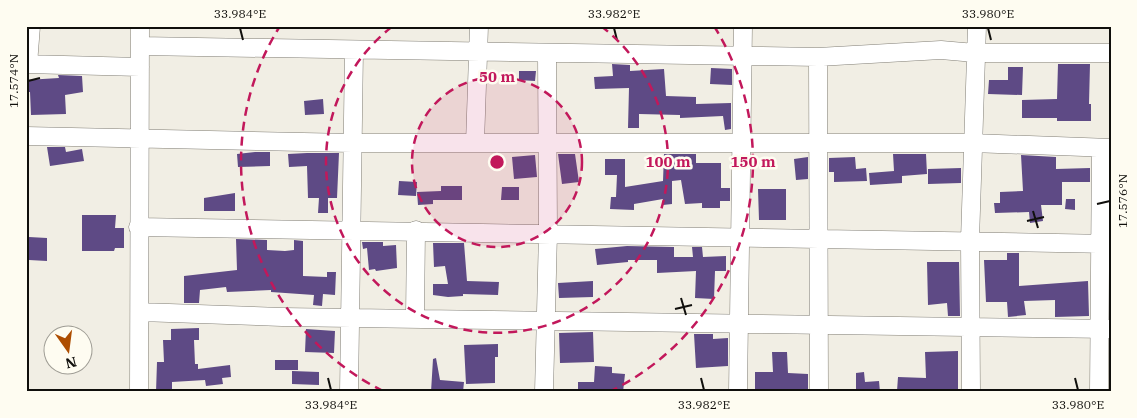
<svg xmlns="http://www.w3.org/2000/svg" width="1137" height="418" font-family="'IBM Plex Serif',serif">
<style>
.building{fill:#5e4a85}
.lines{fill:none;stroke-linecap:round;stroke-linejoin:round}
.minor-casing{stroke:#827f76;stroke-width:19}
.minor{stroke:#fff;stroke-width:18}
.ticks{fill:none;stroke:#100f0c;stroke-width:2}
.ring{fill:none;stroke:#c2185b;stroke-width:2.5;stroke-dasharray:9 6}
.centre{fill:#c2185b;stroke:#fefcf1;stroke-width:2.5}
.ring-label{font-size:15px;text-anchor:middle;font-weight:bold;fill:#c2185b;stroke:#fefcf1;stroke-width:5;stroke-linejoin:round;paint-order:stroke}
.neatline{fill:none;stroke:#100f0c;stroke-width:2}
.ticks-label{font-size:12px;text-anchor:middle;fill:#100f0c}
</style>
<rect width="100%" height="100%" fill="#f1eee4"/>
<path class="building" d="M612,64L630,65V71L664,69L666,96L696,97V104L731,103V129L725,130L723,116L680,118V115L639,114V128H628L629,88L595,89L594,77L613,76Z
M1058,64H1090L1089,104H1091V121H1057V118H1022V100L1057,99Z
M1008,67H1023L1022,95L988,94L989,80H1008Z
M711,68L732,69V85L710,84Z
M519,71H536L535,81L519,80Z
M58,75L82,76L83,92L65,95L66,114L31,115L30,92H26V80L59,78Z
M323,99L324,114L305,115L304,101Z
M47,147H65L66,152L82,149L84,161L50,166Z
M255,152H270V166L238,167L237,154Z
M307,153H339L337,198H328V213H318L319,198H308L307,166L289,167L288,154Z
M558,154H575L579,182L562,184Z
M664,154H696V163H721V188H730V201H720V208H702V203L685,204L681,180L672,181V204L663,205V199L634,204V210L610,209L611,197H616L617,175H605V159H625V187L663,181Z
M893,154H926L927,174L902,176V183L870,185L869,173L894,171Z
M535,155L537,177L514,179L512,157Z
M1021,155L1056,157V169L1090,168V182H1062V205H1041L1043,221L1030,223L1029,212L995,213L994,203H1000V192L1023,191Z
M808,157V179L796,180L794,159Z
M855,157L856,169L866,168L867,181L834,182V172H829V158Z
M961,168V183L928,184V169Z
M399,181L417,182L416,196L398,195Z
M441,186H462V200H433V204L418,205L417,192L441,191Z
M502,187H519V200H501Z
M758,189H786V220H759Z
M235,193V211H204V198Z
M1066,199H1075V210L1065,209Z
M82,215H116L115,228H124V248H115L114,251H82Z
M29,237L47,238V261L29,260Z
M236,239L267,240V250L285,251L294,250V240L303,241V276L327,277V272H336L335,295L323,294L322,306L313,305L314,295L271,292V290L227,292L226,287L200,290L199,303H184V276L237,270Z
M362,242H383V246L396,245L397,268L376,271L375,269L369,270L367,248L363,249Z
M433,243H464L467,281L499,282L498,295L463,294V296L448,297L433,295V284H448L445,266L434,267Z
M627,246L674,247V257H693L692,247H702L703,257L726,256V271H715L714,299L695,298L696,271L657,273V260H628V262L597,265L595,249Z
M1007,253H1019V286L1088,281L1089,316L1055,317V300L1024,301L1026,315L1008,317L1007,302H986L984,260H1007Z
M927,262H959L960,316H948L947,303L928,305Z
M593,281V297L559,298L558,283Z
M199,328V340H194L195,364H198V369L230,365L231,377L222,378L223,384L206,386L205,380L172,382V392H156L157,362H164L163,340H171V329Z
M306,329L335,331L334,353L305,352Z
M593,332L594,362L560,363L559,333Z
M694,334H713V339L728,338V366L696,368Z
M498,344V357H495V383L466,384L464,345Z
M958,351V390L897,391L898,377L926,378L925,352Z
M772,352H787L788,373L808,374V392H755V372H773Z
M436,358L440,380L464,382L463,392H431L433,359Z
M275,360H298V370H275Z
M595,366L612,367V373L625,374L623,392H578V382H594Z
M292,371L319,372V385L292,384Z
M864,372L865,382L879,381L880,392H856V373Z"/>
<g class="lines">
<g class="minor-casing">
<path id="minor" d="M140,46L818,57L941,50L975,53H1111
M818,57L819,392
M26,64L140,67
M28,64L31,26
M26,136L352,143H972L1111,148
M475,143L479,26
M138,227L1111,244
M140,312L282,317L1111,329
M415,318L416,230
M139,392L140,26
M349,392L354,50
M544,392L548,233L547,54
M738,392L743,26
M971,392L970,240L977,26
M1099,392L1101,148"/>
</g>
<use href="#minor" class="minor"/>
</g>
<path class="ticks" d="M240,28L243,40M614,28L617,40M988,28L991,40M28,81L40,78M1097,204L1110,201M1033,211L1038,228M1027,221L1044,217M681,298L686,315M675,309L692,305M328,378L331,390M701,378L704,390M1075,378L1078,390"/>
<circle cx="497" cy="162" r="85" fill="#c2185b" fill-opacity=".12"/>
<g class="ring">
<circle cx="497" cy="162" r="85"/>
<path d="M601 26A171 171 0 1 1 393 26"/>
<path d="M383 391A256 256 0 0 1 280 26M714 26A256 256 0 0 1 611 391"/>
</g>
<circle cx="497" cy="162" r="8" class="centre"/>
<g class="ring-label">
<text x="497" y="82">50 m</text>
<text x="668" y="167">100 m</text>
<text x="753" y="167">150 m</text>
</g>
<rect width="1137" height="418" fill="none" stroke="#fefcf1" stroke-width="55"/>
<g transform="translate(68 350) rotate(166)"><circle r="24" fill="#fefcf1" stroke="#9f9d95"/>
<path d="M0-4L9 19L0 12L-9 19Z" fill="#ad4d00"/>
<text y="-8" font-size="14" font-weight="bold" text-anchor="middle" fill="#100f0c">N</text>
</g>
<rect x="28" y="28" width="1082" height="362" class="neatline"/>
<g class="ticks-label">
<text x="240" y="18">33.984°E</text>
<text x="614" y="18">33.982°E</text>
<text x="988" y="18">33.980°E</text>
<text transform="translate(14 81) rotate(-90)" y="4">17.574°N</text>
<text transform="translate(1123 201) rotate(-90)" y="4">17.576°N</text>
<text x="331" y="409">33.984°E</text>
<text x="704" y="409">33.982°E</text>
<text x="1078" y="409">33.980°E</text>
</g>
</svg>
